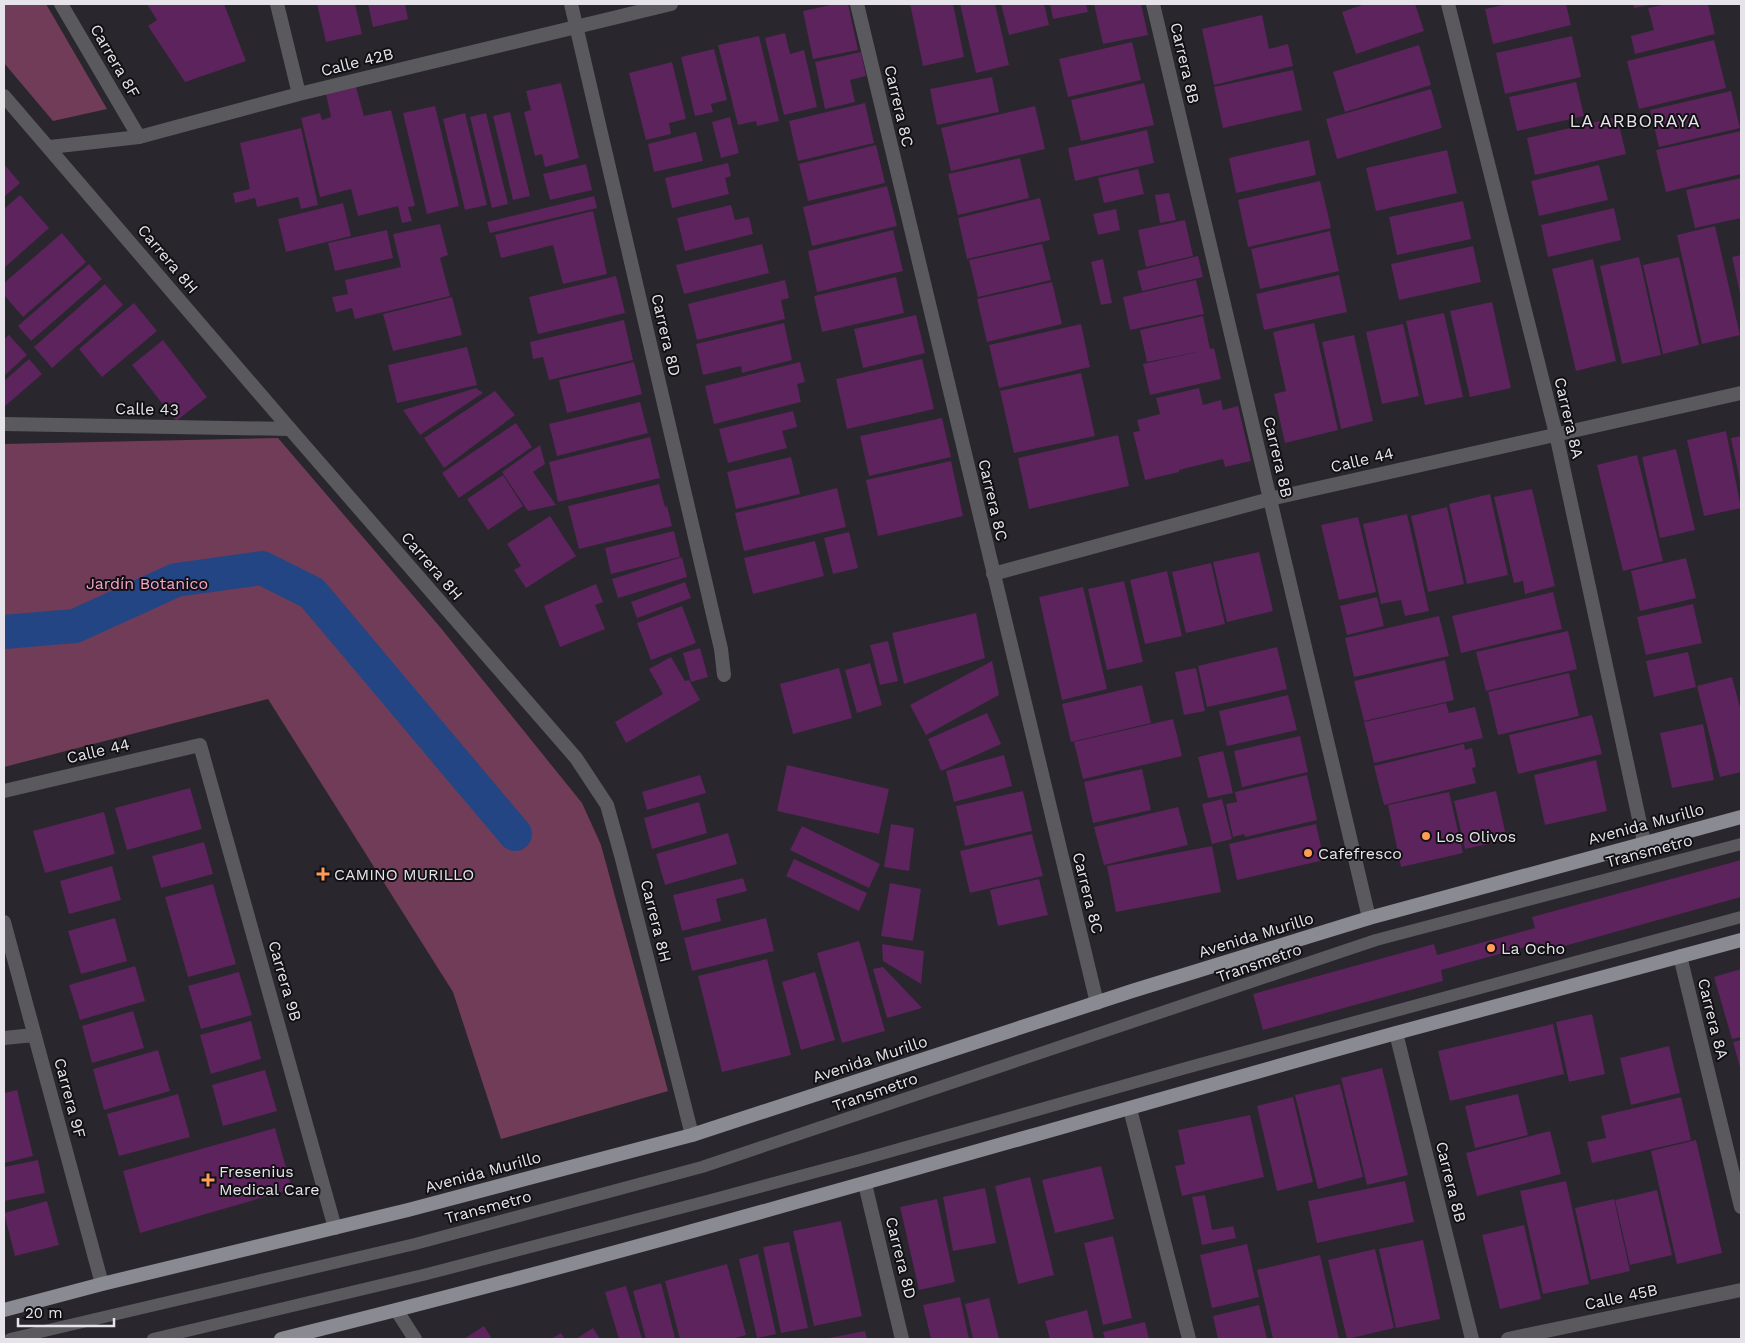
<svg xmlns="http://www.w3.org/2000/svg" width="1745" height="1343" font-family="'Work Sans',sans-serif">
<style>
.green{fill:#713c57}
.lines{fill:none;stroke-linecap:round;stroke-linejoin:round}
.canal{stroke:#244584;stroke-width:34}
.building{fill:#5c235c}
.service{stroke:#59595e;stroke-width:12}
.minor{stroke:#59595e;stroke-width:14}
.tertiary{stroke:#59595e;stroke-width:14}
.primary{stroke:#8a8a93;stroke-width:14}
.poi-dot{fill:#fe9c58;stroke:#111013;stroke-width:2}
.labels{text-anchor:middle;dominant-baseline:central;stroke-width:4;stroke-linejoin:round;paint-order:stroke}
.street-label{font-size:16px;fill:#e6e4ea;stroke:#111013}
.park-label{font-size:16px;fill:#faa3ce;stroke:#111013}
.poi-label{font-size:16px;fill:#e6e4ea;stroke:#111013;text-anchor:start}
.neighbourhood-label{font-size:18px;letter-spacing:1px;fill:#e6e4ea;stroke:#111013}
</style>
<rect width="100%" height="100%" fill="#29262e"/>
<path class="green" d="M4,4H46L107,109L53,121L4,63Z
M278,438L440,627L582,803L601,845L668,1091L501,1139L453,992L268,699L4,767V444Z"/>
<g class="lines">
<path class="canal" d="M4,632L75,626L176,580L262,568L312,593L515,834"/>
</g>
<path class="building" d="M147,4H224L246,61L185,82L148,26L157,20Z
M317,4H355L362,34L326,42Z
M368,4H405L408,19L373,27Z
M835,4H848L858,50L813,59L803,11Z
M910,4H953L964,57L923,66Z
M960,4H995L1009,65L976,73Z
M1001,4H1044L1049,25L1009,35Z
M1050,4H1086L1088,12L1053,19Z
M1094,4H1141L1148,35L1103,44Z
M1365,4H1415L1424,31L1356,54L1342,12Z
M1508,4H1566L1571,25L1493,44L1485,9Z
M1633,4H1650V5L1634,8Z
M1667,4H1708L1715,34L1635,54L1631,36L1654,30L1648,8Z
M1262,15L1269,49L1288,44L1293,66L1214,85L1202,29Z
M785,33L790,54L804,50L817,107L784,115L765,38Z
M759,36L779,121L757,126L756,121L738,125L718,45Z
M1572,36L1581,77L1505,94L1496,53Z
M1714,40L1726,88L1639,109L1627,61Z
M1132,42L1141,80L1068,97L1059,59Z
M1419,45L1431,85L1345,112L1333,72Z
M714,49L727,100L711,104L713,112L695,116L681,57Z
M861,52L866,76L850,80L855,102L825,109L815,62Z
M672,62L686,119L669,123L671,134L646,140L629,73Z
M1293,70L1302,110L1223,128L1214,87Z
M992,77L999,112L937,125L930,89Z
M1576,82L1584,116L1517,131L1509,97Z
M561,83L579,158L545,167L542,154L535,156L524,112L531,110L526,91Z
M1144,83L1154,125L1081,141L1071,100Z
M356,87L364,116L391,110L415,206L408,207L412,221L402,223L398,206L358,216L351,189L320,197L301,118L320,113L322,120L331,117L326,94Z
M1431,89L1442,128L1337,159L1326,119Z
M1731,91L1740,128L1659,147L1650,110Z
M865,103L874,143L798,161L789,121Z
M435,106L459,206L427,214L403,113Z
M1035,106L1045,149L951,171L941,128Z
M510,112L530,196L513,200L493,116Z
M465,113L487,205L465,210L443,119Z
M486,113L508,204L492,208L470,117Z
M730,117L739,153L721,158L712,122Z
M1617,117L1626,154L1535,175L1527,138Z
M301,128L318,205L301,209L298,197L257,207L255,198L235,203L233,193L250,189L240,143Z
M1147,130L1154,163L1075,181L1068,148Z
M1741,131V174L1666,192L1656,150Z
M696,132L703,161L654,172L648,144Z
M1309,140L1316,175L1236,193L1229,158Z
M876,145L885,183L808,201L799,164Z
M1447,150L1457,193L1376,211L1366,168Z
M1020,158L1029,198L958,215L948,174Z
M728,163L731,176L725,178L729,194L672,208L665,178Z
M4,164L20,183L4,197Z
M586,164L592,190L550,200L543,174Z
M1599,165L1608,200L1539,216L1531,181Z
M1138,169L1144,194L1104,203L1098,178Z
M1741,178V218L1695,228L1686,190Z
M1320,181L1331,228L1248,247L1238,200Z
M887,186L897,226L812,246L803,207Z
M1169,193L1176,220L1160,223L1155,195Z
M20,195L49,228L4,268V209Z
M594,196L597,208L490,233L487,222Z
M1040,198L1050,240L967,259L958,218Z
M1463,201L1471,239L1397,255L1389,217Z
M343,203L351,236L286,252L278,219Z
M731,205L735,220L749,217L753,234L685,251L677,218Z
M1614,208L1621,240L1548,257L1541,225Z
M1116,209L1120,230L1098,235L1093,214Z
M593,211L607,274L563,284L553,245L501,258L495,235Z
M1185,220L1193,256L1146,267L1138,230Z
M440,224L448,255L440,258L450,296L355,319L352,308L336,312L332,297L348,294L345,280L401,267L393,234Z
M1715,226L1740,335L1702,344L1677,235Z
M387,230L393,258L335,271L328,243Z
M893,230L903,271L817,292L808,251Z
M1330,231L1339,271L1260,289L1251,249Z
M62,233L86,262L23,317L4,295V283Z
M762,244L769,273L684,294L676,265Z
M1042,244L1051,280L978,297L969,260Z
M1473,246L1481,282L1399,300L1391,264Z
M1741,255V293H1740L1732,257Z
M1198,256L1203,277L1142,291L1137,271Z
M1639,257L1661,355L1622,364L1600,266Z
M1679,257L1699,345L1663,354L1643,265Z
M1103,259L1112,303L1101,305L1091,262Z
M1593,259L1616,361L1576,371L1552,269Z
M89,264L102,279L31,341L18,326Z
M1339,275L1347,312L1264,330L1256,294Z
M616,276L625,313L538,334L529,297Z
M896,277L904,313L822,332L814,296Z
M785,280L789,298L781,300L785,319L697,340L688,304Z
M1196,280L1204,314L1130,330L1123,297Z
M1052,282L1062,324L987,342L977,299Z
M105,284L123,305L52,368L34,347Z
M452,297L462,335L393,351L383,314Z
M1492,302L1511,388L1470,397L1450,311Z
M134,303L157,331L102,377L79,349Z
M1444,313L1463,397L1425,405L1406,321Z
M916,315L925,353L863,368L854,329Z
M1203,316L1210,349L1214,348L1221,379L1150,395L1143,364L1202,351L1147,362L1140,330Z
M624,320L633,360L549,380L543,357L533,359L530,342Z
M784,323L792,360L742,373L741,366L703,375L696,344Z
M1314,323L1338,430L1285,443L1274,394L1286,391L1273,332Z
M1081,324L1090,367L999,388L989,345Z
M1403,324L1419,396L1382,404L1366,332Z
M9,335L27,355L4,376V339Z
M1354,335L1373,421L1341,429L1322,342Z
M163,340L207,397L176,421L132,365Z
M467,347L477,385L397,403L388,365Z
M29,359L42,374L4,407V381Z
M922,359L934,409L847,429L836,379Z
M634,362L642,394L567,413L559,380Z
M800,362L805,382L797,384L801,402L714,424L705,386Z
M1081,373L1095,436L1014,453L1000,391Z
M476,388L483,393L420,435L403,410Z
M1199,388L1203,405L1221,400L1223,410L1238,406L1251,461L1225,467L1223,459L1179,470V472L1145,480L1133,432L1140,431L1137,420L1160,414L1156,398Z
M495,391L515,415L444,468L424,438Z
M640,402L648,433L557,456L549,424Z
M793,411L797,427L782,431L787,448L728,463L719,429Z
M942,418L951,457L869,476L860,436Z
M516,423L532,447L459,498L442,473Z
M1726,431L1741,508L1704,516L1687,440Z
M1118,435L1129,486L1029,509L1018,458Z
M1741,436V481H1740L1731,438Z
M650,437L660,478L558,502L549,462Z
M540,445L545,464L533,472L556,505L528,511L502,472Z
M1676,449L1695,530L1660,538L1642,457Z
M1637,455L1663,561L1623,571L1597,465Z
M791,457L800,494L736,509L727,472Z
M951,461L963,516L878,536L866,480Z
M503,475L523,506L488,530L467,499Z
M659,484L665,507L667,506L672,526L579,549L568,506Z
M837,488L846,527L744,551L735,513Z
M1532,489L1555,586L1525,594L1523,581L1514,583L1494,497Z
M1490,494L1508,575L1467,584L1449,504Z
M1447,507L1464,584L1428,592L1411,516Z
M1407,514L1429,611L1405,616L1401,600L1381,604L1363,524Z
M550,516L576,556L526,588L514,570L521,566L507,544Z
M1358,517L1376,592L1339,600L1321,525Z
M674,531L680,557L611,574L605,548Z
M849,532L858,568L833,574L824,538Z
M815,541L824,576L753,594L744,558Z
M1259,552L1273,611L1227,622L1213,562Z
M682,557L687,577L618,598L612,579Z
M1686,558L1696,598L1640,611L1631,571Z
M1211,563L1225,624L1186,633L1172,572Z
M1167,571L1182,636L1145,644L1130,580Z
M1124,581L1143,662L1107,670L1088,589Z
M685,582L691,598L637,618L631,602Z
M596,584L603,602L595,605L605,629L560,647L544,606Z
M1083,587L1107,689L1062,700L1039,597Z
M1553,592L1562,629L1461,653L1452,616Z
M1377,597L1384,626L1347,635L1340,606Z
M1693,604L1702,643L1646,655L1637,617Z
M682,606L696,643L651,660L637,623Z
M976,613L985,658L904,684L892,633Z
M1439,616L1449,656L1354,677L1345,638Z
M1568,631L1577,669L1486,691L1476,652Z
M888,641L898,681L880,685L870,645Z
M1277,647L1287,689L1207,707L1198,666Z
M700,648L708,677L691,682L683,653Z
M1688,652L1696,687L1654,697L1646,661Z
M671,657L685,681L689,680L700,700L626,743L615,722L663,694L649,669Z
M1445,660L1454,700L1364,721L1354,681Z
M992,661L999,695L926,735L910,705Z
M870,663L882,705L857,713L845,670Z
M839,668L852,718L793,734L780,684Z
M1196,668L1205,711L1184,715L1175,672Z
M1569,673L1579,716L1498,735L1488,692Z
M1732,677L1741,711V772L1720,777L1697,686Z
M1142,685L1151,723L1071,742L1062,704Z
M1288,695L1297,730L1227,746L1219,711Z
M1446,703L1449,713L1475,707L1483,738L1374,763L1364,722Z
M987,713L1001,744L941,771L928,739Z
M1592,715L1602,754L1518,774L1509,735Z
M1173,719L1182,756L1083,779L1074,742Z
M1703,724L1714,780L1672,788L1660,733Z
M1300,736L1308,772L1242,787L1234,751Z
M1464,744L1465,750L1472,748L1476,767L1472,768L1476,783L1384,805L1374,766Z
M1223,751L1233,793L1208,798L1198,757Z
M1004,755L1012,786L954,802L946,771Z
M1596,760L1607,811L1545,825L1534,775Z
M787,765L889,789L879,834L777,811Z
M1142,769L1151,810L1093,823L1084,782Z
M700,775L706,793L647,810L642,792Z
M1307,775L1317,820L1245,837L1244,834L1233,837L1226,804L1237,802L1235,792Z
M190,788L202,829L127,850L115,808Z
M1023,791L1032,831L965,846L956,806Z
M1496,791L1507,840L1465,849L1454,801Z
M1449,792L1463,853L1401,867L1388,805Z
M1222,799L1232,839L1212,844L1202,804Z
M699,802L707,833L652,849L644,818Z
M1178,807L1188,845L1104,865L1094,827Z
M104,812L115,854L45,873L33,831Z
M891,824L914,828L909,871L884,867Z
M1316,824L1324,860L1237,880L1229,844Z
M802,826L880,864L869,888L790,850Z
M728,833L737,864L665,885L656,854Z
M1032,834L1043,876L970,893L960,851Z
M204,842L213,874L161,888L152,856Z
M1212,846L1221,892L1116,912L1107,866Z
M794,859L867,893L859,911L786,876Z
M1741,860V897L1543,952L1540,943L1441,970L1443,981L1263,1030L1253,994L1434,944L1437,955L1535,928L1532,917Z
M112,866L121,900L69,914L60,881Z
M743,878L747,891L716,899L721,921L682,931L673,895Z
M1039,879L1048,915L998,926L990,890Z
M890,883L921,889L913,941L881,936Z
M213,884L236,964L188,977L165,897Z
M115,918L127,961L81,974L68,931Z
M766,918L774,951L692,971L684,938Z
M859,941L885,1031L842,1043L817,953Z
M882,944L924,951L921,984L883,961Z
M767,959L791,1055L722,1072L698,976Z
M135,966L145,1001L80,1020L69,985Z
M883,967L922,1008L887,1018L873,969Z
M1741,969V1037L1732,1039L1714,977Z
M239,972L252,1015L201,1029L188,986Z
M815,972L835,1040L801,1050L782,982Z
M133,1011L144,1048L92,1063L82,1026Z
M1592,1014L1605,1074L1569,1082L1556,1022Z
M251,1021L261,1059L211,1074L200,1035Z
M1553,1024L1564,1074L1450,1101L1438,1051Z
M1741,1040V1071L1733,1042Z
M1669,1046L1680,1093L1631,1105L1620,1058Z
M158,1050L170,1091L104,1110L93,1069Z
M1382,1068L1408,1175L1367,1185L1341,1078Z
M265,1070L277,1111L223,1126L212,1085Z
M1340,1084L1363,1177L1318,1189L1295,1095Z
M17,1090L33,1156L4,1163V1093Z
M178,1094L190,1137L119,1156L107,1114Z
M1518,1094L1528,1135L1475,1148L1465,1106Z
M1293,1097L1313,1182L1277,1191L1257,1106Z
M1681,1097L1691,1140L1592,1163L1587,1142L1606,1138L1601,1116Z
M1250,1115L1264,1177L1182,1196L1175,1166L1185,1164L1178,1130Z
M275,1128L292,1189L140,1233L123,1171Z
M1550,1131L1561,1174L1477,1196L1466,1153Z
M1696,1140L1722,1253L1677,1264L1651,1151Z
M38,1160L45,1193L4,1201V1167Z
M1101,1166L1114,1219L1055,1233L1042,1180Z
M1030,1177L1054,1275L1018,1284L995,1186Z
M1405,1181L1414,1222L1317,1243L1308,1201Z
M1566,1181L1589,1284L1543,1294L1520,1191Z
M985,1188L996,1243L953,1251L943,1197Z
M1657,1190L1672,1255L1630,1265L1615,1200Z
M1205,1195L1212,1230L1233,1226L1236,1238L1202,1245L1192,1197Z
M937,1199L955,1282L919,1290L900,1207Z
M1614,1199L1630,1271L1591,1280L1575,1208Z
M47,1201L59,1245L15,1256L4,1213Z
M841,1221L862,1316L814,1326L793,1231Z
M1524,1225L1541,1299L1500,1309L1482,1235Z
M1113,1236L1132,1318L1103,1325L1084,1243Z
M1423,1240L1440,1319L1396,1328L1379,1249Z
M789,1242L808,1328L781,1333L763,1247Z
M1247,1244L1259,1297L1212,1308L1200,1255Z
M1375,1249L1394,1328L1347,1339L1328,1260Z
M758,1254L776,1334L757,1338L739,1259Z
M1320,1255L1339,1339H1273L1257,1270Z
M727,1264L746,1335L731,1339H680L665,1281Z
M661,1283L675,1338L646,1339L633,1291Z
M626,1286L642,1339H619L605,1292Z
M960,1297L969,1339H931L923,1305Z
M989,1298L999,1339H973L965,1304Z
M1259,1305L1267,1339H1218L1213,1316Z
M1087,1310L1094,1339H1050L1045,1321Z
M1145,1322L1149,1339H1105L1103,1332Z
M484,1326L492,1339H464Z
M593,1328L600,1339H576Z
M865,1331L867,1339H829V1338Z
M561,1333L565,1339H551Z"/>
<g class="lines">
<path class="service" d="M10,1339L415,1244L702,1167L1376,940L1741,844
M153,1339L423,1275L711,1200L860,1160L1193,1066L1741,917"/>
<path class="minor" d="M277,4L299,94
M571,4L721,649L724,675
M857,4L1097,1003
M1153,4L1369,918
M1448,4L1556,434L1644,842
M139,137L299,94L671,4
M4,424L290,429
M993,574L1270,499L1741,393
M4,791L200,745L335,1228
M4,922L102,1284
M1680,956L1741,1207
M1396,1033L1472,1339
M4,1038L34,1035
M1130,1109L1189,1339
M865,1184L902,1339
M397,1311L415,1339
M1508,1339L1741,1290"/>
<path class="tertiary" d="M4,96L290,429L576,758L607,805L621,855L692,1135
M50,147L139,137L61,4"/>
<path class="primary" d="M4,1310L102,1284L408,1210L692,1135L1132,991L1369,918L1741,817
M281,1339C655,1247 1024,1136 1396,1033C1511,1001 1626,970 1741,940"/>
</g>
<g class="poi-dot">
<circle cx="1426" cy="836" r="5"/>
<circle cx="1308" cy="853" r="5"/>
<path d="M320.5 866.5h5v5h5v5h-5v5h-5v-5h-5v-5h5z"/>
<circle cx="1491" cy="948" r="5"/>
<path d="M205.5 1172.5h5v5h5v5h-5v5h-5v-5h-5v-5h5z"/>
</g>
<g class="labels">
<g class="street-label">
<text transform="translate(115 61) rotate(60)">Carrera 8F</text>
<text transform="translate(357 62) rotate(-14)">Calle 42B</text>
<text transform="translate(1185 63) rotate(77)">Carrera 8B</text>
<text transform="translate(899 106) rotate(77)">Carrera 8C</text>
<text transform="translate(168 259) rotate(50)">Carrera 8H</text>
<text transform="translate(666 335) rotate(77)">Carrera 8D</text>
<text transform="translate(147 409) rotate(1)">Calle 43</text>
<text transform="translate(1569 418) rotate(77)">Carrera 8A</text>
<text transform="translate(1278 457) rotate(77)">Carrera 8B</text>
<text transform="translate(1362 460) rotate(-13)">Calle 44</text>
<text transform="translate(993 500) rotate(77)">Carrera 8C</text>
<text transform="translate(432 566) rotate(49)">Carrera 8H</text>
<text transform="translate(98 751) rotate(-13)">Calle 44</text>
<text transform="translate(1646 824) rotate(-15)">Avenida Murillo</text>
<text transform="translate(1649 851) rotate(-15)">Transmetro</text>
<text transform="translate(1088 893) rotate(76)">Carrera 8C</text>
<text transform="translate(656 921) rotate(76)">Carrera 8H</text>
<text transform="translate(1256 935) rotate(-17)">Avenida Murillo</text>
<text transform="translate(1259 963) rotate(-19)">Transmetro</text>
<text transform="translate(285 981) rotate(74)">Carrera 9B</text>
<text transform="translate(1713 1019) rotate(76)">Carrera 8A</text>
<text transform="translate(870 1059) rotate(-18)">Avenida Murillo</text>
<text transform="translate(875 1092) rotate(-19)">Transmetro</text>
<text transform="translate(70 1098) rotate(75)">Carrera 9F</text>
<text transform="translate(483 1172) rotate(-15)">Avenida Murillo</text>
<text transform="translate(1451 1182) rotate(76)">Carrera 8B</text>
<text transform="translate(488 1207) rotate(-15)">Transmetro</text>
<text transform="translate(901 1258) rotate(76)">Carrera 8D</text>
<text transform="translate(1621 1297) rotate(-12)">Calle 45B</text>
</g>
<g class="park-label">
<text x="147" y="583">Jardín Botanico</text>
</g>
<g class="poi-label">
<text x="1436" y="836">Los Olivos</text>
<text x="1318" y="853">Cafefresco</text>
<text x="334" y="874">CAMINO MURILLO</text>
<text x="1501" y="948">La Ocho</text>
<text x="219" y="1171">Fresenius<tspan x="219" dy="18">Medical Care</tspan></text>
</g>
<g class="neighbourhood-label">
<text x="1635" y="120">LA ARBORAYA</text>
</g>
</g>
<rect width="1745" height="1343" fill="none" stroke="#e6e4ea" stroke-width="10"/>
<path d="M18 1318v8h96v-8" fill="none" stroke="#e6e4ea" stroke-width="2.5"/>
<text x="25" y="1318" font-size="15" fill="#e6e4ea" stroke="#111013" stroke-width="4" paint-order="stroke">20 m</text>
</svg>
